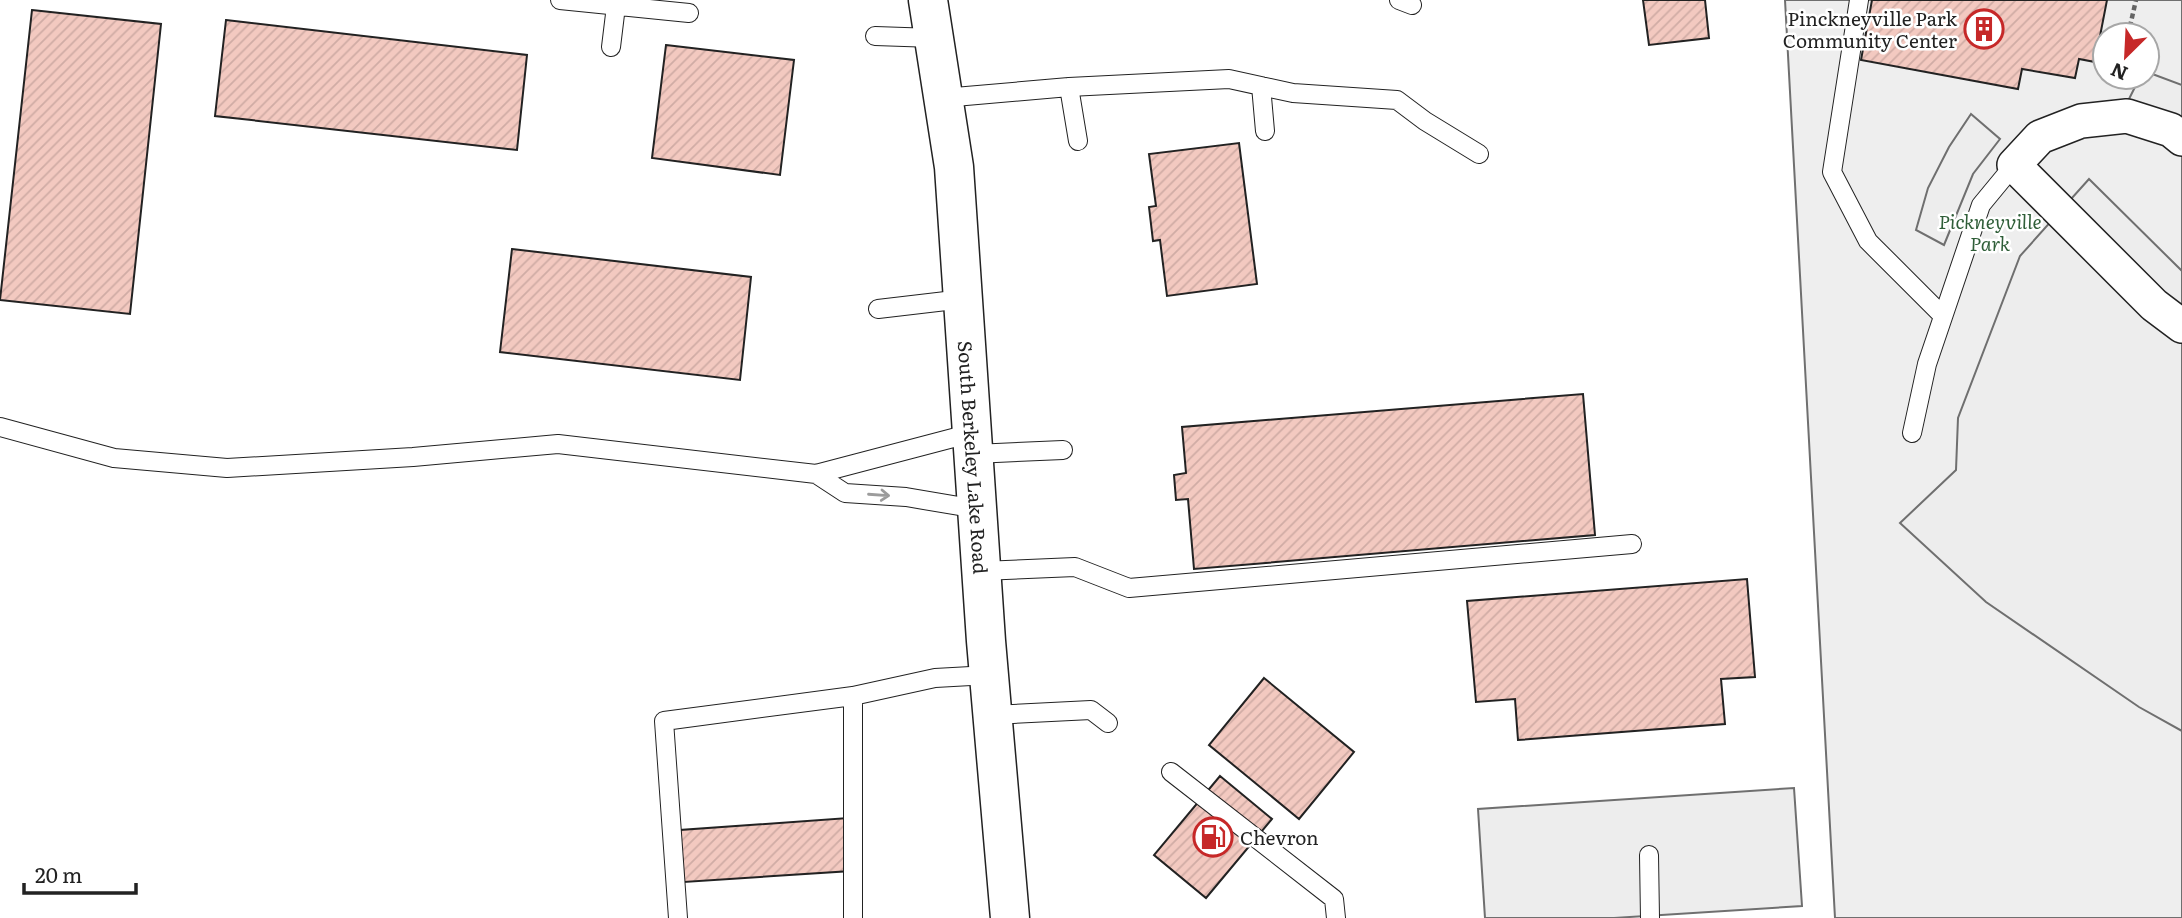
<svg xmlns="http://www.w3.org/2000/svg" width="2182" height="918" font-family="Literata,serif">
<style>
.green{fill:#eee;stroke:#6f6f6f;stroke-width:2;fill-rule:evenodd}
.parking{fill:#ededed;stroke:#6f6f6f;stroke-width:2}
.building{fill:url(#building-hatch);stroke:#222;stroke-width:2}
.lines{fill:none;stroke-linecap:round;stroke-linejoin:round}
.service-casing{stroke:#222;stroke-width:20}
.minor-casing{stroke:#222;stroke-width:36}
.tertiary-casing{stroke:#222;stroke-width:41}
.path{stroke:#646464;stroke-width:4.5;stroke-dasharray:5 3.5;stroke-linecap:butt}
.service{stroke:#fff;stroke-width:18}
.minor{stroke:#fff;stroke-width:33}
.tertiary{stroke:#fff;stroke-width:38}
.oneway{stroke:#9c9c9c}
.labels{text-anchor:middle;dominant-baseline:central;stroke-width:5;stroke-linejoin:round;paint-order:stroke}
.poi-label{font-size:19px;fill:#222;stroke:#fff;text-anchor:end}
.park-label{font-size:19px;font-style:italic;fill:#2f5e38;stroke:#fff}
.street-label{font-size:19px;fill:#222;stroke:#fff}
</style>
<defs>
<pattern id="building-hatch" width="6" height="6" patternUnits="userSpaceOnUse" patternTransform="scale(1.75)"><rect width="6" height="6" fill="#f3c9c0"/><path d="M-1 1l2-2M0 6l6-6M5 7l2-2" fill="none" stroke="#d0aca5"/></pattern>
</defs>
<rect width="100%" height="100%" fill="#fff"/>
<path class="green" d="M1785,0H2182V918H1835ZM2105,35H2147V77H2105Z"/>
<path class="parking" d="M2147,72L2182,85V121L2128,101L2140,77H2147Z
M1971,114L2000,139L1973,174L1944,245L1916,230L1928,188L1949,147Z
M2089,179L2182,271V731L2139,707L1986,602L1900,523L1956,470L1958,418L2020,256Z
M1794,788L1802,906L1614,918H1485L1478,809Z"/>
<path class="building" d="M1643,0H1705L1709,38L1649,45Z
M1872,0H2107L2095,62L2079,59L2075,78L2022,69L2018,89L1861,60Z
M32,10L161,24L130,314L0,300Z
M226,20L527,55L517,150L215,116Z
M666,45L794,60L780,175L652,158Z
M1239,143L1257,284L1167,296L1160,240L1153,241L1149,207L1156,206L1149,154Z
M512,249L751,277L740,380L500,352Z
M1583,394L1595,535L1194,569L1188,499L1176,500L1174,475L1186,473L1182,427Z
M1747,579L1755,677L1721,679L1725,724L1518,740L1515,699L1476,702L1467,601Z
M1264,678L1354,752L1299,819L1209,745Z
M1220,776L1272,819L1206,898L1154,855Z
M848,818L851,871L684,882L680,830Z"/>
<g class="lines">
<g class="service-casing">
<path id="service" d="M560,0L689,13
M1399,0L1412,5
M1859,0L1832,172L1868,241L1943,316
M875,36L934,38
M611,47L616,6
M1261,86L1265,131
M1069,87L1078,141
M943,98L1069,87L1229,79L1293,93L1397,100L1425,121L1479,154
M878,309L963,299
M0,427L114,458L227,468L413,457L558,444L816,474L972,433
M1912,433L1927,364L1981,205L2014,165
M974,454L1063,450
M816,474L845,493L906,497L965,507L978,517
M981,571L1075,567L1129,588L1632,544
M992,715L1091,710L1108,723
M1171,772L1334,899L1336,918
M1649,855L1650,918
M678,918L664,721L853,696L935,678L989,675
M853,918V696"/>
</g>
<g class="minor-casing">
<path id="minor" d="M2182,139L2171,130L2127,116L2081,121L2040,137L2014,165L2154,305L2182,326"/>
</g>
<g class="tertiary-casing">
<g id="tertiary">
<path id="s1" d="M928,0L954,167L986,641L1010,918"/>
</g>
</g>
<path class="path" d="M2128,35L2136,0"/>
<use href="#service" class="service"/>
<use href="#minor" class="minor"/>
<use href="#tertiary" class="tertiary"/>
</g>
<defs><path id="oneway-shaft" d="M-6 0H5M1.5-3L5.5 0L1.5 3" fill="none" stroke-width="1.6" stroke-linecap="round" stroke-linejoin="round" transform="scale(1.75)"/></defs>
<use class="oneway" href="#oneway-shaft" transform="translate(879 495) rotate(4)"/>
<defs>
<g id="building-ring" transform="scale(2.0125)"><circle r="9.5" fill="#fff" stroke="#c62828" stroke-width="1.5"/><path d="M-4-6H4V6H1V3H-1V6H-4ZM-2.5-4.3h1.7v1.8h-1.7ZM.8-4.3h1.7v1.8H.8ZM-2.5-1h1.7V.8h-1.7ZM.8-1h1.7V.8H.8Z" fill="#c62828"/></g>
<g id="fuel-ring" transform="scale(2.0125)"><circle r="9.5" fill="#fff" stroke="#c62828" stroke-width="1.5"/><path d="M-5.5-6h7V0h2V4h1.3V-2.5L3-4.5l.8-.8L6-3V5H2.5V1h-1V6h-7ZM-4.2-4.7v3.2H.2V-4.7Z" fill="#c62828"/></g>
</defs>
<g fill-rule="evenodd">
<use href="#building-ring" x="1984" y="29"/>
<use href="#fuel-ring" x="1213" y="837"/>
</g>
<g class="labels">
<g class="poi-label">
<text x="1957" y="18">Pinckneyville Park<tspan x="1957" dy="22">Community Center</tspan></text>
<text x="1240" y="837" text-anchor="start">Chevron</text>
</g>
<g class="park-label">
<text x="1990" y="221">Pickneyville<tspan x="1990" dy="22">Park</tspan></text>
</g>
<g class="street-label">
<text stroke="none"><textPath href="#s1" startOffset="460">South Berkeley Lake Road</textPath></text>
</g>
</g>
<g transform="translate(2126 56) rotate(204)"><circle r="33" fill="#ffffff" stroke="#a7a7a7" stroke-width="2"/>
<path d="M0-5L12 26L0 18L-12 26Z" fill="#c62828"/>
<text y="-10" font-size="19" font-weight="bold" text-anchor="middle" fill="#222222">N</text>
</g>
<path d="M24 883v10h112v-10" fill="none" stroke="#222222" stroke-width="3.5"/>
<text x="35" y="883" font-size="21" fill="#222222" stroke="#ffffff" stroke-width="5" paint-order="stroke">20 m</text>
</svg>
